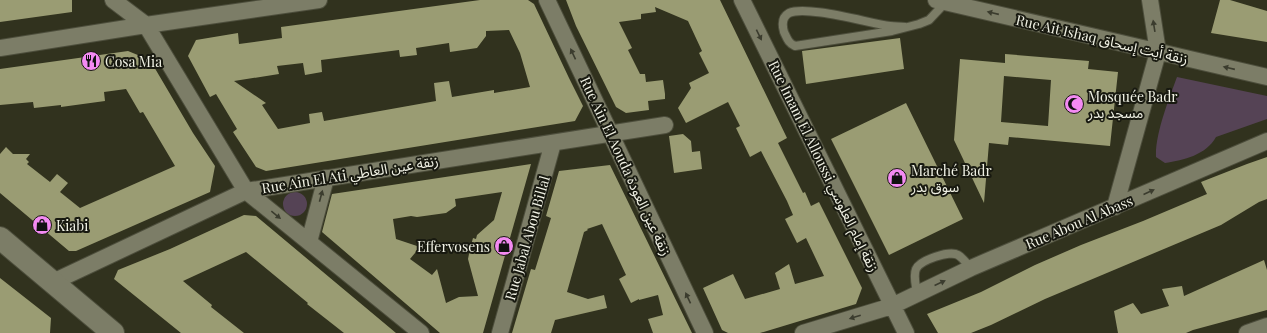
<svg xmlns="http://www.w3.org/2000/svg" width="1267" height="333" font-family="'Playfair Display','Noto Sans Arabic',serif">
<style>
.green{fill:#554355}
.building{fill:#9a9c73;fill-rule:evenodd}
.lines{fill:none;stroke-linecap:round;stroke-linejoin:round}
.service-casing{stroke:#4d4e3c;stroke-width:10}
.minor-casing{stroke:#4d4e3c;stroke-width:18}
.secondary-casing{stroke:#4d4e3c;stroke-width:24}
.service{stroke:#7c7d67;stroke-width:8}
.minor{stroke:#7c7d67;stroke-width:16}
.secondary{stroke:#7c7d67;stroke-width:22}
.oneway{fill:#3b3c2e}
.labels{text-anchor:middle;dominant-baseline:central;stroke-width:4;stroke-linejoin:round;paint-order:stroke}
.street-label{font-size:14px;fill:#f0f1e4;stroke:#181910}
.poi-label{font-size:14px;fill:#f0f1e4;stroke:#181910;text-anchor:start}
</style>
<rect width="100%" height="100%" fill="#31321e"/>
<path class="green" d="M1177,77L1267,96V119L1216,137C1206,155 1184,160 1165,163L1156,157C1155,134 1169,99 1177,77Z
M283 204a12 12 0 1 1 24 0a12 12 0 1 1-24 0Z"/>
<path class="building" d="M0,0H72V12L0,22Z
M480,0H528L534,4L569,78L583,106L575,121L266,171L256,167L233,132L237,129L216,94L210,97L188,56L196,40L238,33L239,44L282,38L281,27ZM509,30L520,53L530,87L494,93V90L452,97L449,81L434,83L436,101L324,121L322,112L309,114L310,123L278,129L262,105L266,103L234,81L279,74L277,66L303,63L305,75L322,72L321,60L399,50L400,57L417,55L416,48L449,43L450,52L477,48L486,36V31Z
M566,0H720L787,138L778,143L803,193L805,192L811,206L819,202L862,288L856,304L760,333H728L722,330L703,288L733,274L745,299L780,289L775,273L789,264L795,284L824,276L806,238L797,243L785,219L793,215L787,201L761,151L750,157L736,128L740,126L728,102L686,123L678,108L691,88L689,83L709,73L699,53L702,51L688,21L655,7L656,12L641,14V19L619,22L632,48L628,50L640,74H645L646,82L663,80L665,94V99L648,101L649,110L626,113L616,107L576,26Z
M1220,0H1230L1267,11V42L1211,33Z
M900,38L904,69L806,84L802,51Z
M128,51L150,60L193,133L215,166L210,192L76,251H69L0,193V154L6,147L13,154H30L26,159L29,162L27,164L50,182L57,174L68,183L60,192L80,208L175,166L143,112L140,113L126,89L104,92L105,101L61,107V105L34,108L33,102L0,105V69Z
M1005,54L1089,61L1088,69L1118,72L1110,146L1009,137L1008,145L989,143L984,203L954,140L960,59L1005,63ZM1004,76L1051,80L1048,126L1001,122Z
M906,103L963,219L889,255L831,139Z
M683,134L691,141L692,152L700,151L702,169L674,173L669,136Z
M1267,157V199L1259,202L1221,225L1045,299L991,325L971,333H938L927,314L981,292L1035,265L1081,245L1143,221L1207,194L1201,182L1247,164Z
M531,164L483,333H440L322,232L332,194ZM502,192L494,220L477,235L476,239L473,238L470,249L468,259L478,296L459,297L446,303L437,269L432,275L410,259L420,247L396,239L393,219L411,216L417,217L446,213L456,206L455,199Z
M610,165L692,333H653L648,319L663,315L658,295L639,300V299L631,303L619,279L626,275L602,224L587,229L588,230L584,232L567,292L588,299L604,295L607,308L555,320L551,333H512L531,269L535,270L551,218L546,216L559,171Z
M244,215L256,216L396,333H344L307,304L308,303L246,252L183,281L212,305L211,307L244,333H181L114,279L118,270L170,249Z
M1264,260L1267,270V310L1193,330L1186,333H1118L1114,311L1133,303L1141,314L1169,306L1162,289L1182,286L1184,296Z
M0,278L51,318L50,333H0Z"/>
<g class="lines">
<g class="service-casing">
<path id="service" d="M905,27C900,26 895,27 890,26C868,23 807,5 789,13C782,17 782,25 784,32C787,38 788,43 795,46L892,31L919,24L929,20L946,2
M917,293C916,286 913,276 916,269C920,260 950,250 958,255C963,258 967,264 971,268"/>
</g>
<g class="minor-casing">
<path id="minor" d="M113,0L146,25L246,191L421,333
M547,0L705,333
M742,0L906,333
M936,0L1267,77
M0,48L146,25L319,0
M1115,207L1158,52L1150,0
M309,242L326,178
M53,282L246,191L665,125
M500,333L553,143
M803,333L892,306L971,268L1267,141
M1247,333L1267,326"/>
</g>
<g class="secondary-casing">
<path id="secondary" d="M0,238L113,333"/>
</g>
<use href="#service" class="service"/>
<use href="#minor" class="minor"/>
<use href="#secondary" class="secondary"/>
</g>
<defs><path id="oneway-solid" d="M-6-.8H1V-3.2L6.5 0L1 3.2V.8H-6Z"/></defs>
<g class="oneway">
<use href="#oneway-solid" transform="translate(993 13) rotate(-167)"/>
<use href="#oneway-solid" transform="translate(1154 26) rotate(-99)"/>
<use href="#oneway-solid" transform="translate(759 35) rotate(64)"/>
<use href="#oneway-solid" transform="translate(573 54) rotate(-115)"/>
<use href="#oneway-solid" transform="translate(1229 68) rotate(-167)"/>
<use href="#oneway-solid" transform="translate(1149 192) rotate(-24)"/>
<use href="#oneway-solid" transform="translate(321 196) rotate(-75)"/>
<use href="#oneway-solid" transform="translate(276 215) rotate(39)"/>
<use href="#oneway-solid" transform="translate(940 283) rotate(-25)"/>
<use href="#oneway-solid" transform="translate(688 298) rotate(-115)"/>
<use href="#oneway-solid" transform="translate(855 317) rotate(163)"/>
</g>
<defs>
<g id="restaurant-disc" transform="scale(1)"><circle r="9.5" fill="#f38af2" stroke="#181910"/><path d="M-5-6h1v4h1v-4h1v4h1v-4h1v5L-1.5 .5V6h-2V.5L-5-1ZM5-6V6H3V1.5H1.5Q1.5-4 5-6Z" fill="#111"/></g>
<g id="mosque-disc" transform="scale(1)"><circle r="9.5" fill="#f38af2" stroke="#181910"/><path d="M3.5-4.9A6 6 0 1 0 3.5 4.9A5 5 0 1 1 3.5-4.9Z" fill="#111"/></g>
<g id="shop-disc" transform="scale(1)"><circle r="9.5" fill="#f38af2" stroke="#181910"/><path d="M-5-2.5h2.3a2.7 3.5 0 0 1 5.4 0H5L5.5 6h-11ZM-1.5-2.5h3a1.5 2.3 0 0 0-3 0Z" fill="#111"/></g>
</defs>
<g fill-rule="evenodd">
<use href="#restaurant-disc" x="91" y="61"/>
<use href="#mosque-disc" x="1074" y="104"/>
<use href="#shop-disc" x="897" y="178"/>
<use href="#shop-disc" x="42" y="225"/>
<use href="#shop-disc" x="504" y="246"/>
</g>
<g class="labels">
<g class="street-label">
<text transform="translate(1102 39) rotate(13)">Rue Ait Ishaq زنقة أيت إسحاق</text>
<text transform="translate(626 166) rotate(65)">Rue Ain El Aouda زنقة عين العودة</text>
<text transform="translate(824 166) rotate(64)">Rue Imam El Alloussi زنقة إمام العلوسي</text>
<text transform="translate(350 174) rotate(-9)">Rue Ain El Ati زنقة عين العاطي</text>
<text transform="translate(1079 222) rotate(-23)">Rue Abou Al Abass</text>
<text transform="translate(527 238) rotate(-74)">Rue Jabal Abou Billal</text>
</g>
<g class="poi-label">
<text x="105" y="61">Cosa Mia</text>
<text x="1088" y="96">Mosquée Badr<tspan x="1088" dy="16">مسجد بدر</tspan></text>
<text x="911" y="170">Marché Badr<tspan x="911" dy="16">سوق بدر</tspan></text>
<text x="56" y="225">Kiabi</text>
<text x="490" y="246" text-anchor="end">Effervosens</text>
</g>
</g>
</svg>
